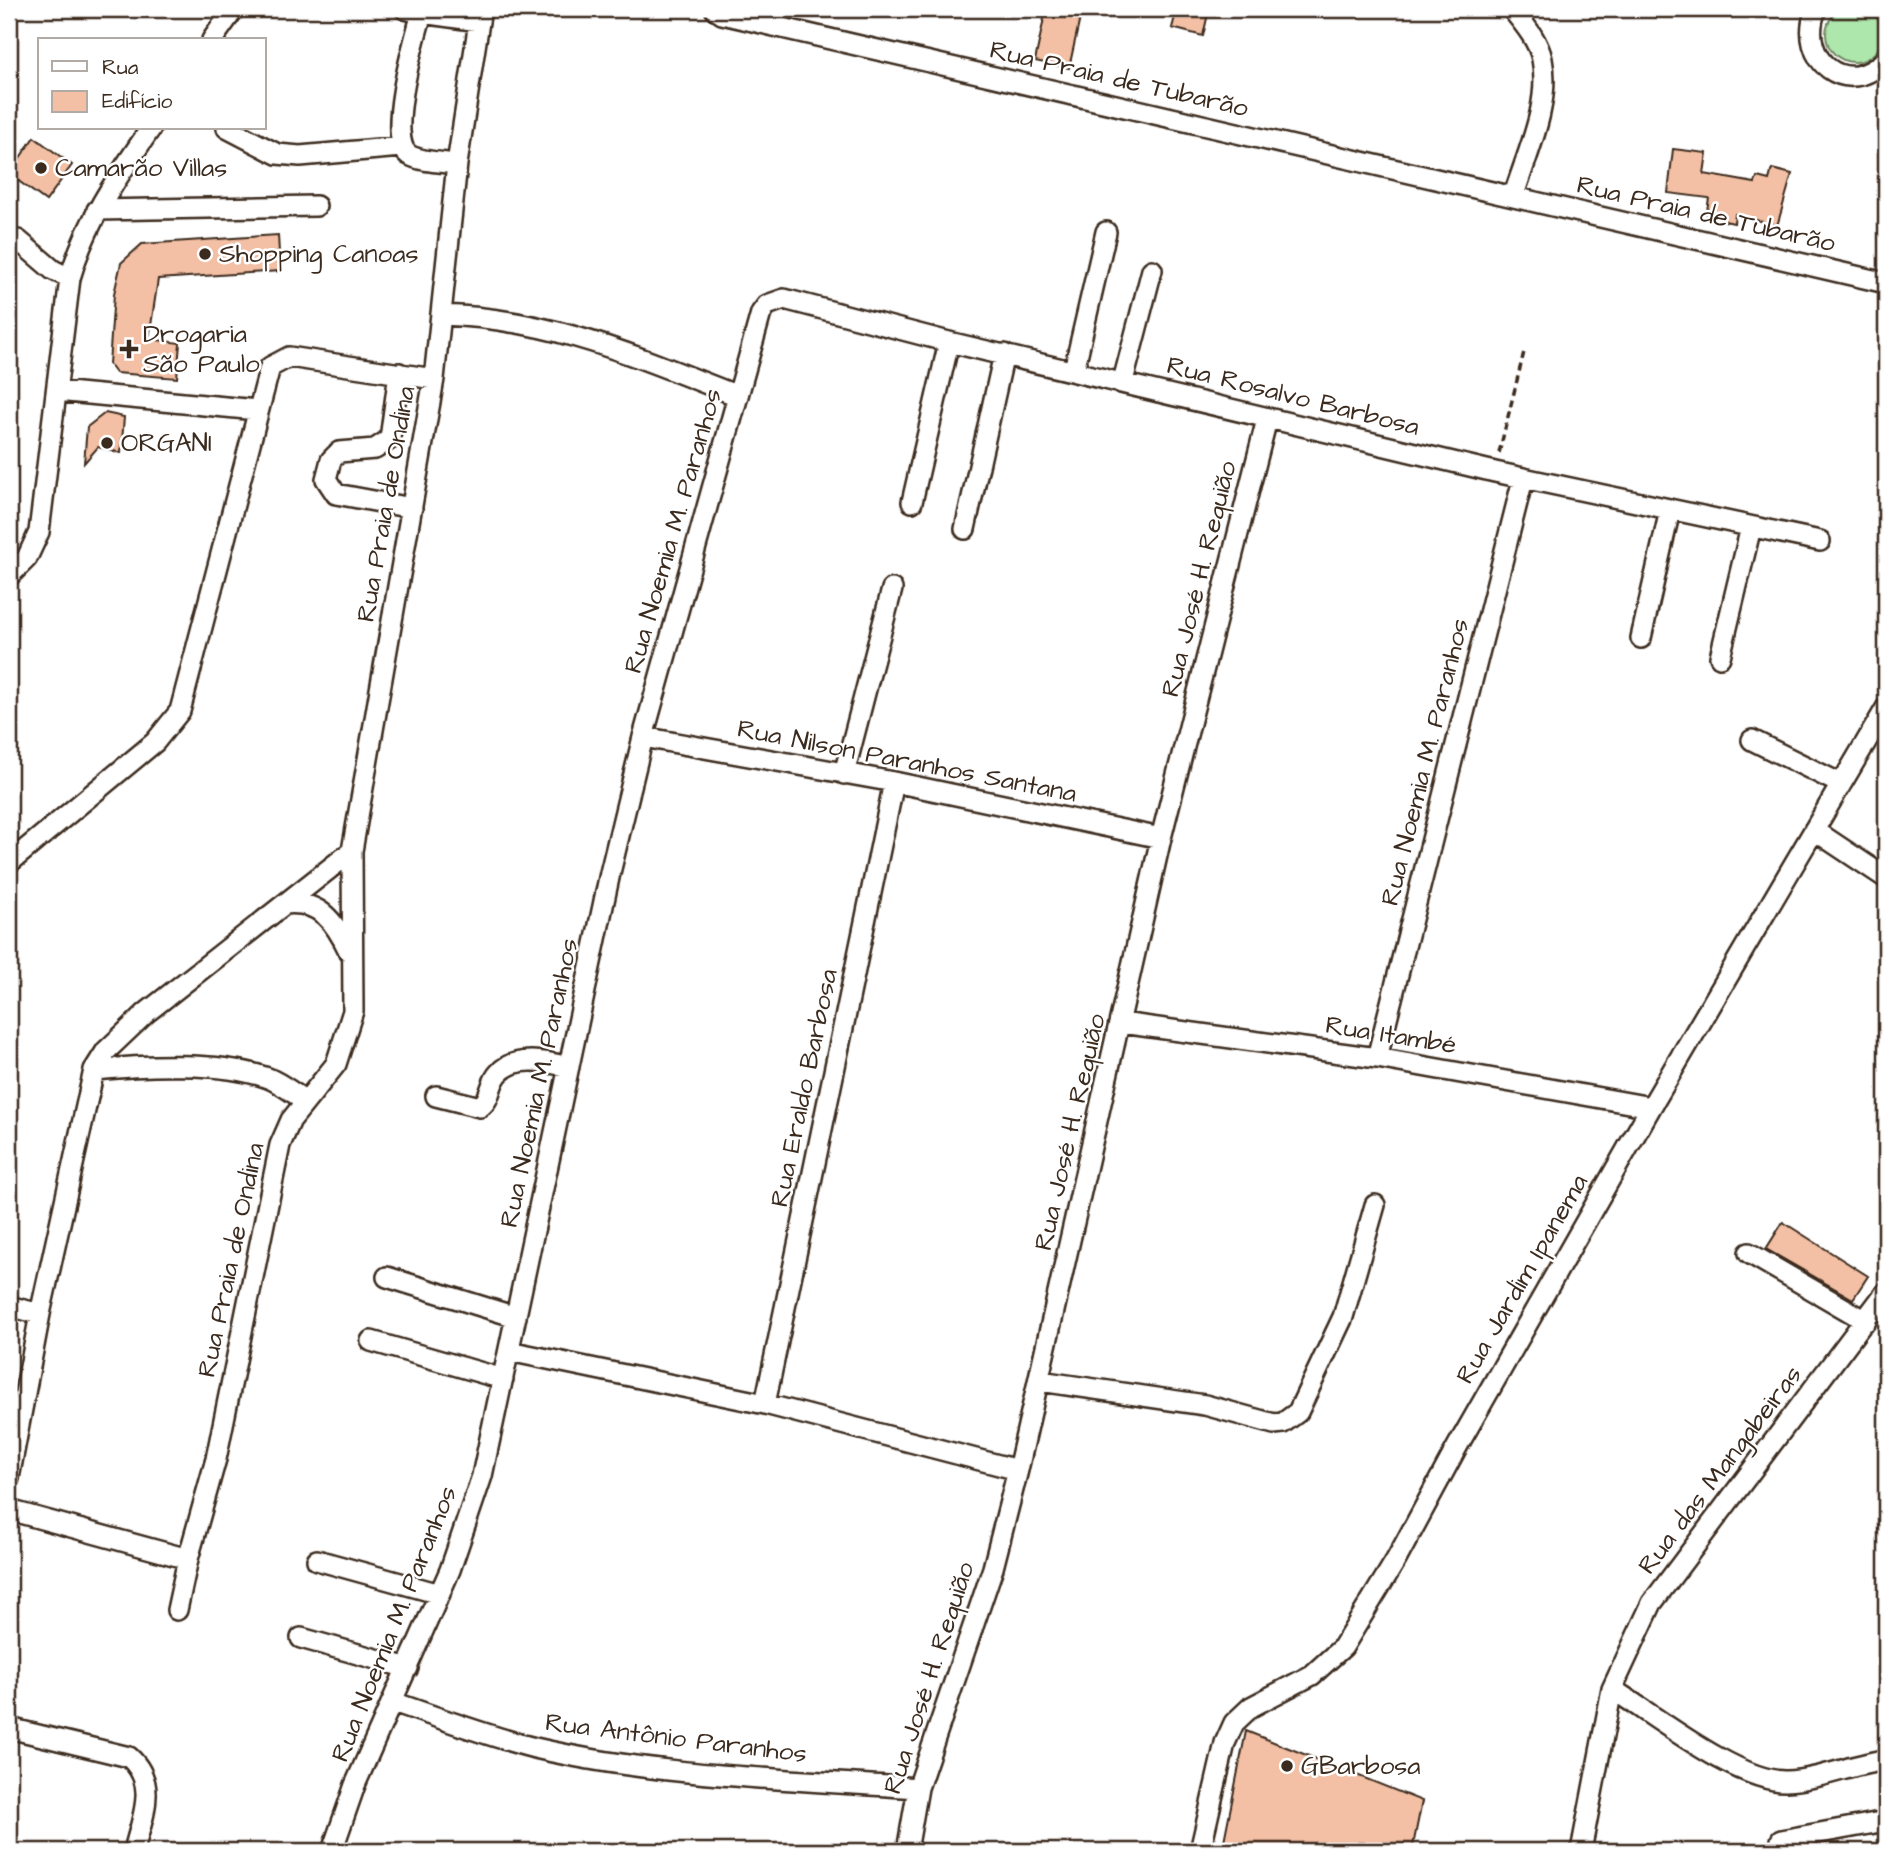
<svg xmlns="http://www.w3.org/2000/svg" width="1895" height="1860" font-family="'Architects Daughter',sans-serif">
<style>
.green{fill:#ade7ac;stroke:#748865;stroke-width:2}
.building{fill:#f3c0a5;stroke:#3b2a1e;stroke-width:2}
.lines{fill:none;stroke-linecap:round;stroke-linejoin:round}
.minor-casing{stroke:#3b2a1e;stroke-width:24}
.path{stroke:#3b2a1e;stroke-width:3.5;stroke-dasharray:7 5;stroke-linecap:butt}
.minor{stroke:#fff;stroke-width:19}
.poi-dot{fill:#3b2a1e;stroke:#fff;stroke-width:2.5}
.labels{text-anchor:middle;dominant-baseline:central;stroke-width:5;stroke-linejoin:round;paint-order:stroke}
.street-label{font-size:26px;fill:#3b2a1e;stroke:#fff}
.poi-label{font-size:26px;fill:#3b2a1e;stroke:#fff;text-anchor:start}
</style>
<rect width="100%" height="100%" fill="#fff"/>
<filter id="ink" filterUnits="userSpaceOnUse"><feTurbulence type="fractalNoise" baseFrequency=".0143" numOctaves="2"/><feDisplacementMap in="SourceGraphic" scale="14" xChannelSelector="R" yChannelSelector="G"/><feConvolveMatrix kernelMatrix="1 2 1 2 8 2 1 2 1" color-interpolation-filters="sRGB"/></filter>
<g filter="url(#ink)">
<path class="green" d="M1826 34a28 28 0 1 1 56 0a28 28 0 1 1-56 0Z"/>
<path class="building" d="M1046,9H1082L1069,68L1035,61Z
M1177,9H1209L1203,36L1172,28Z
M34,137L72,165L46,201L9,174Z
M1673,149L1707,153L1704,174L1755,183L1757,177L1769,180L1772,169L1792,174L1777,226L1735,214L1734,223L1706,217L1709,198L1668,193Z
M278,235L280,271L158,279L149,339L180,343L177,378L116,373L109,364L114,294L121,263L142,244Z
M105,413L124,417L121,453L98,447L84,463L87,427Z
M1783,1222L1868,1276L1853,1299L1766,1249Z
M1246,1731L1422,1801L1412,1851H1222Z"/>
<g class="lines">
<g class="minor-casing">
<path id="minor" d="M405,9L422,13C415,38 385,139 409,155C421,162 443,162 457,164
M715,9L722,14L1886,283
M1512,9C1524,24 1538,40 1542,59C1551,104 1527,153 1514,195
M1816,9C1796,61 1848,100 1886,59
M422,13L479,21
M212,40L234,9
M227,128L277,154L300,156L401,147
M97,210L316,206
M18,240L53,270L70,278
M441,315C551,318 637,357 738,396
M1074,370L1106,232
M399,373L390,439L375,449L339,452L331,460L326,479L336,494L412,508
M1123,381L1152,270
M57,391L257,410
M912,502L949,342
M965,529L1004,354
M9,576L27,558L39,532L70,278C86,221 118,176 151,128
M1641,638L1670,510
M1720,657L1751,527
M643,737L894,782L1161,838
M1752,740L1841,784
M844,774L892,589
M1814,830L1886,878
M9,863L155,742L180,711L270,367L289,357L434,379
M285,904C320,900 335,922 349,951
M1121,1023L1377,1058L1651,1107
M1377,1058L1523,479
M94,1070C143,1065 221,1061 268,1078C281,1083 294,1094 306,1101
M436,1096L480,1107C492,1099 489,1083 499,1073C516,1054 548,1062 569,1067
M1749,1253L1866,1321
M387,1277L516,1317
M9,1306L40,1314
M371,1341L503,1379
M509,1351L765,1404L1018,1470
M1040,1381L1205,1405L1274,1424L1283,1423L1298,1412L1343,1317L1375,1205
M765,1404L894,782
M9,1478L40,1314L94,1070L106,1051L146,1013L352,851L434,379L457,164L481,9
M9,1510L188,1559
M317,1560L440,1594
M177,1610L188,1559L216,1459L280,1145L291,1120L336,1064L353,1011L352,851
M301,1638L408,1668
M1612,1689C1654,1715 1738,1782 1786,1781C1819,1780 1853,1764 1886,1760
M393,1702C440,1718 487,1736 535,1748C659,1777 791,1779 918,1788
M9,1728L129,1757C159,1784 142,1817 134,1851
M1781,1840L1886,1821
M332,1851L355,1785L450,1570L482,1476L610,873L643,737L761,313L767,305L784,299L949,342L1495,472L1820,541
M907,1851L918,1788L993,1568L1018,1470L1161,838L1267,419
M1200,1851L1225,1743L1234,1723L1251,1707L1312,1675L1343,1647L1396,1560L1457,1447L1651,1107L1886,708
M1581,1851L1612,1689L1652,1603L1886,1292"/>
</g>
<path class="path" d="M1499,453L1524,352"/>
<use href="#minor" class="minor"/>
</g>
</g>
<g class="poi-dot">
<circle cx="41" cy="168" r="7"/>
<circle cx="205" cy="254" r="7"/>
<path d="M125.5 338.5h7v7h7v7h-7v7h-7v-7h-7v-7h7z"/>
<circle cx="107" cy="443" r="7"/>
<circle cx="1287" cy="1766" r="7"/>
</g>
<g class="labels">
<g class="street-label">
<text transform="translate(1119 79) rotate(13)">Rua Praia de Tubarão</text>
<text transform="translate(1706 214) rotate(13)">Rua Praia de Tubarão</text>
<text transform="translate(1293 396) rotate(14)">Rua Rosalvo Barbosa</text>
<text transform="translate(386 504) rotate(-80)">Rua Praia de Ondina</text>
<text transform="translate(673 531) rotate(-74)">Rua Noemia M. Paranhos</text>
<text transform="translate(1199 579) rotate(-76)">Rua José H. Requião</text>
<text transform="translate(907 761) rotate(11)">Rua Nilson Paranhos Santana</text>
<text transform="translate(1425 762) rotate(-76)">Rua Noemia M. Paranhos</text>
<text transform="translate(1391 1035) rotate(9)">Rua Itambé</text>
<text transform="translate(539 1083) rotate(-78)">Rua Noemia M. Paranhos</text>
<text transform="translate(804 1088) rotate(-78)">Rua Eraldo Barbosa</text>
<text transform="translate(1070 1132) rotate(-77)">Rua José H. Requião</text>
<text transform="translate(231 1260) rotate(-78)">Rua Praia de Ondina</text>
<text transform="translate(1522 1279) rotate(-60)">Rua Jardim Ipanema</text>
<text transform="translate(1720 1470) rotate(-53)">Rua das Mangabeiras</text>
<text transform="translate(394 1624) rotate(-68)">Rua Noemia M. Paranhos</text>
<text transform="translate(929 1678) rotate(-72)">Rua José H. Requião</text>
<text transform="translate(676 1738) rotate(7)">Rua Antônio Paranhos</text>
</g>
<g class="poi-label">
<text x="55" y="168">Camarão Villas</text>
<text x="219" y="254">Shopping Canoas</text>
<text x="143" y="334">Drogaria<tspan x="143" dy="30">São Paulo</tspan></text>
<text x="121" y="443">ORGANI</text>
<text x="1301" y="1766">GBarbosa</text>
</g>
</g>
<rect width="1895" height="1860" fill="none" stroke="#fff" stroke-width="35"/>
<rect x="18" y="18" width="1860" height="1825" fill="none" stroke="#3b2a1e" stroke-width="2.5" filter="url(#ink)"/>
<rect x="38" y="38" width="228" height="91" fill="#ffffff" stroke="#b1aaa5" stroke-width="2"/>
<rect x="52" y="61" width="35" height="10" fill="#ffffff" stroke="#b1aaa5" stroke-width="2"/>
<text x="102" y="74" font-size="21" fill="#3b2a1e">Rua</text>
<rect x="52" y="91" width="35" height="21" fill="#f3c0a5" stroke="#b1aaa5" stroke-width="2"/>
<text x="102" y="108" font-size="21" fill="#3b2a1e">Edifício</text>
</svg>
